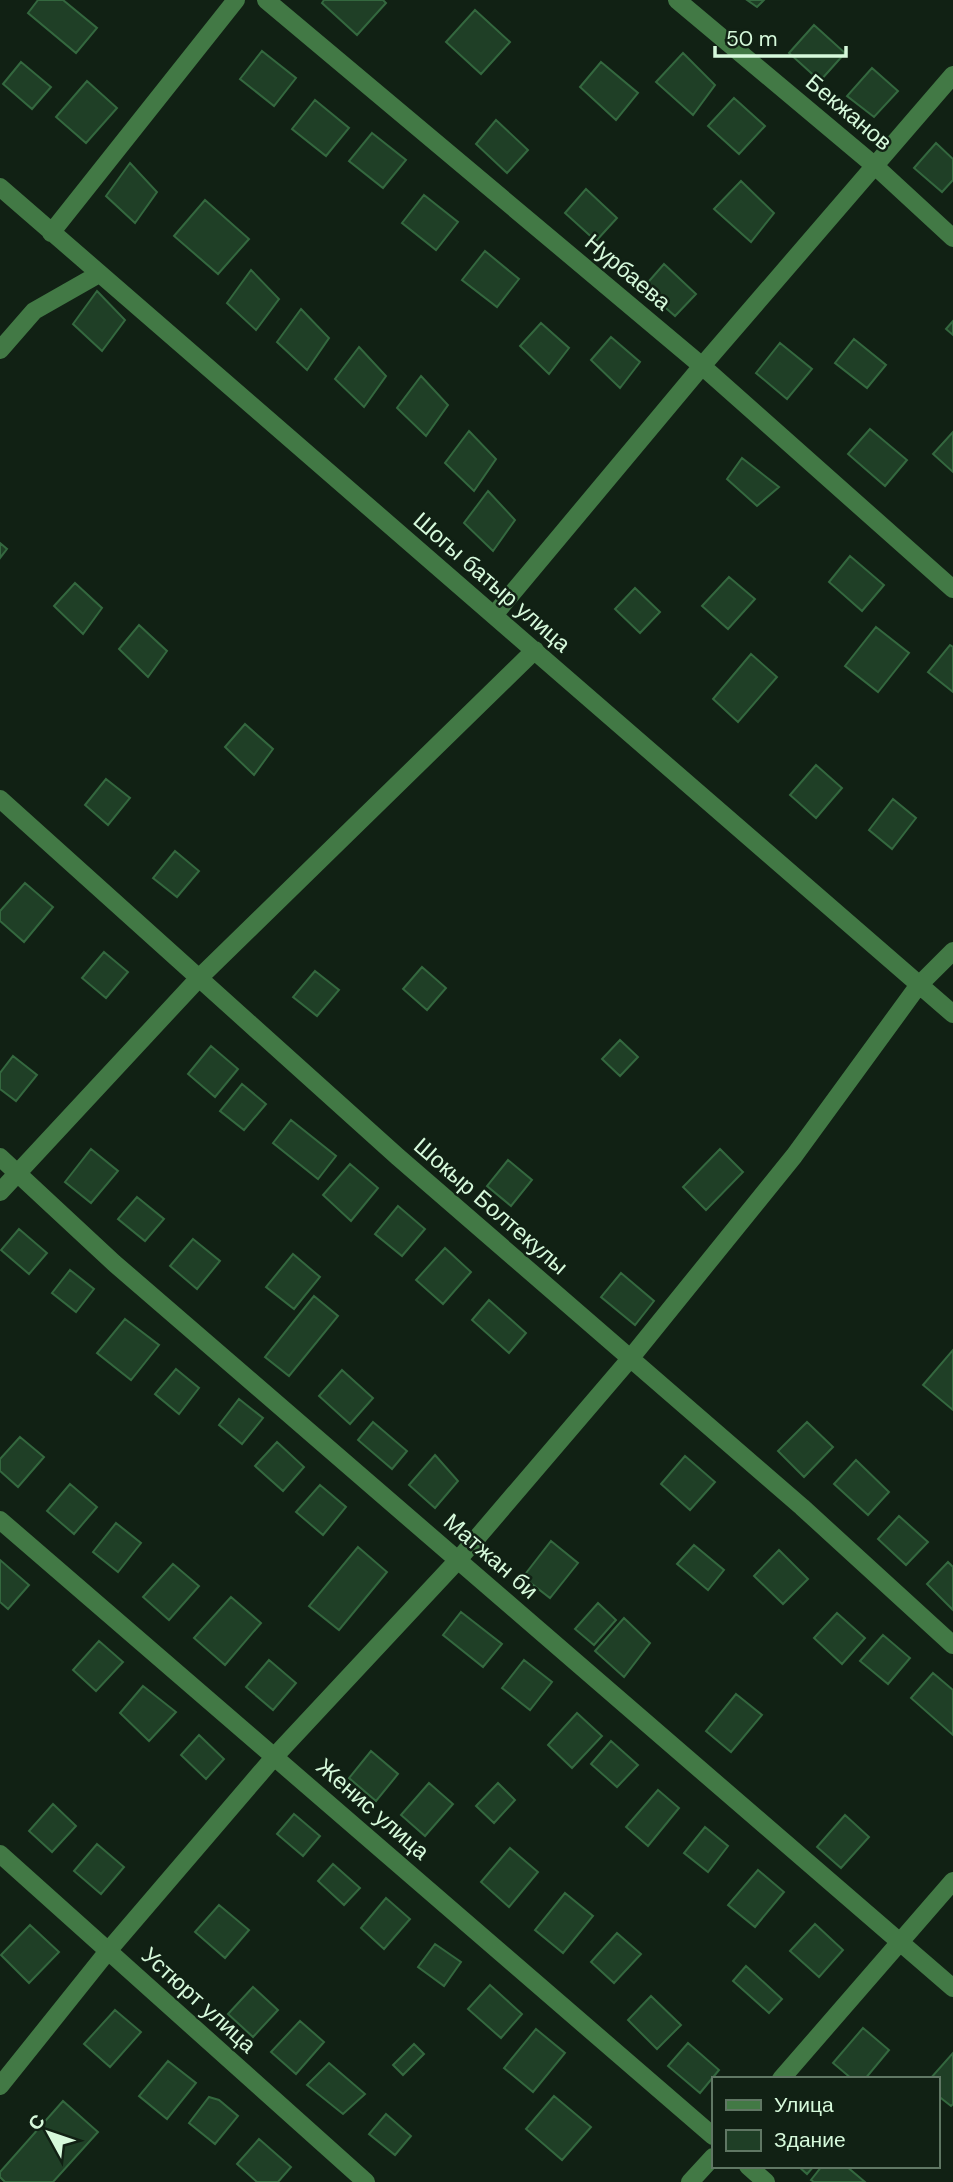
<svg xmlns="http://www.w3.org/2000/svg" width="953" height="2182" font-family="'DM Sans',sans-serif">
<style>
.building{fill:#1f3f26;stroke:#34683f;stroke-width:2}
.lines{fill:none;stroke-linecap:round;stroke-linejoin:round}
.minor{stroke:#427945;stroke-width:18}
.labels{text-anchor:middle;dominant-baseline:central;stroke-width:5;stroke-linejoin:round;paint-order:stroke}
.street-label{font-size:23px;fill:#d6f9db;stroke:#112114}
</style>
<rect width="100%" height="100%" fill="#112114"/>
<path class="building" d="M38,0H63L97,28L76,53L28,13Z
M324,0H383L386,3L357,35L322,3Z
M747,0H764L757,7Z
M475,10L510,42L481,74L446,42Z
M814,25L845,53L820,81L789,53Z
M262,51L296,78L274,106L240,79Z
M683,53L715,85L693,115L656,82Z
M21,62L51,87L32,109L3,84Z
M601,62L638,93L616,120L580,87Z
M872,68L898,91L874,117L847,96Z
M87,81L117,108L86,143L56,117Z
M734,98L765,126L739,154L708,126Z
M315,100L349,128L326,156L292,129Z
M496,120L528,150L507,173L476,144Z
M372,133L406,160L383,188L349,161Z
M936,143L953,159V180L942,192L914,168Z
M130,163L157,192L135,223L106,196Z
M741,181L774,213L751,242L714,209Z
M586,189L617,218L596,241L565,213Z
M424,195L458,222L436,250L402,223Z
M205,200L249,239L218,274L174,236Z
M485,251L519,279L497,307L462,280Z
M664,264L696,294L675,316L643,288Z
M251,270L279,299L256,330L227,303Z
M97,291L125,320L102,351L73,324Z
M301,309L329,338L307,370L277,342Z
M953,321V335L946,329Z
M541,323L569,348L549,374L520,346Z
M611,337L640,362L620,388L591,360Z
M854,339L886,365L867,388L835,363Z
M780,343L812,369L787,399L756,373Z
M359,347L386,376L364,407L335,379Z
M421,376L448,405L426,436L397,408Z
M870,429L907,460L885,486L848,454Z
M469,431L496,459L474,491L445,463Z
M953,432V472L933,454Z
M742,458L779,487L757,506L727,479Z
M488,491L515,520L493,551L464,523Z
M0,543L7,549L0,558Z
M850,556L884,585L862,611L829,582Z
M729,577L755,599L728,629L702,606Z
M75,583L102,608L83,634L54,606Z
M635,588L660,612L640,633L615,609Z
M139,625L167,651L148,677L119,649Z
M876,627L909,653L878,692L845,666Z
M950,645L953,647V692L928,672Z
M751,654L777,677L738,722L713,699Z
M245,724L273,749L254,775L225,747Z
M816,765L842,788L816,818L790,795Z
M106,779L130,798L108,825L85,805Z
M893,799L916,818L892,849L869,830Z
M175,851L199,871L177,897L153,878Z
M25,883L53,907L24,942L0,921V911Z
M104,952L128,972L106,998L82,978Z
M422,967L446,988L427,1010L403,989Z
M315,971L339,990L317,1016L293,997Z
M620,1040L638,1057L620,1076L602,1059Z
M211,1046L238,1069L215,1097L188,1074Z
M13,1056L37,1075L16,1101L0,1089V1073Z
M242,1084L266,1104L244,1130L220,1111Z
M291,1120L336,1156L318,1179L273,1143Z
M91,1149L118,1171L91,1203L65,1182Z
M720,1149L743,1172L706,1210L683,1187Z
M508,1160L532,1180L511,1206L487,1186Z
M350,1164L378,1188L351,1221L323,1195Z
M137,1197L164,1219L145,1241L118,1219Z
M398,1206L425,1229L402,1256L375,1234Z
M19,1229L47,1253L29,1274L1,1250Z
M193,1239L220,1261L197,1289L170,1266Z
M445,1248L471,1272L443,1304L416,1280Z
M293,1254L320,1277L294,1309L266,1287Z
M70,1270L94,1289L76,1312L52,1293Z
M621,1273L654,1301L635,1325L601,1297Z
M314,1296L338,1316L289,1376L265,1357Z
M489,1300L526,1333L509,1353L472,1320Z
M125,1319L159,1345L131,1380L97,1353Z
M953,1350V1410L923,1385Z
M176,1369L199,1388L179,1414L155,1394Z
M342,1370L373,1398L350,1424L319,1396Z
M239,1399L263,1418L242,1444L219,1425Z
M373,1422L407,1451L392,1469L358,1440Z
M807,1422L833,1447L804,1477L778,1451Z
M20,1437L44,1457L18,1487L0,1471V1459Z
M277,1442L304,1467L283,1491L255,1466Z
M435,1455L458,1481L435,1508L409,1485Z
M685,1456L715,1482L690,1510L661,1484Z
M856,1460L889,1492L868,1515L834,1484Z
M70,1484L97,1507L74,1534L47,1511Z
M320,1485L346,1507L323,1535L296,1512Z
M899,1516L928,1542L906,1565L878,1539Z
M116,1523L141,1543L118,1572L93,1552Z
M551,1541L578,1563L550,1598L523,1577Z
M694,1545L724,1570L708,1590L677,1564Z
M358,1547L387,1572L339,1630L309,1606Z
M779,1550L808,1579L783,1604L754,1576Z
M0,1560L29,1585L8,1609L0,1602Z
M948,1562L953,1567V1610L927,1584Z
M173,1564L199,1586L169,1620L143,1597Z
M231,1597L261,1623L225,1665L194,1638Z
M598,1603L616,1620L594,1645L575,1629Z
M461,1612L502,1644L483,1667L443,1635Z
M837,1613L865,1638L842,1664L814,1638Z
M624,1618L650,1643L624,1677L595,1651Z
M883,1635L910,1658L888,1684L860,1661Z
M99,1641L123,1662L96,1691L73,1670Z
M269,1660L296,1683L273,1710L246,1687Z
M524,1660L552,1682L530,1710L502,1688Z
M933,1673L953,1690V1735L911,1698Z
M143,1686L176,1712L149,1741L120,1713Z
M736,1694L762,1715L731,1752L706,1731Z
M577,1713L602,1736L572,1768L548,1745Z
M199,1735L224,1759L206,1779L181,1755Z
M611,1741L638,1765L617,1787L591,1764Z
M371,1751L398,1774L376,1801L349,1778Z
M429,1783L453,1804L425,1836L401,1815Z
M498,1783L515,1800L494,1823L476,1806Z
M658,1790L679,1808L648,1846L626,1827Z
M53,1804L76,1826L52,1852L29,1831Z
M294,1814L320,1836L303,1856L277,1834Z
M845,1815L869,1837L841,1868L817,1847Z
M705,1827L728,1846L708,1872L684,1853Z
M97,1844L124,1867L101,1894L74,1871Z
M510,1848L538,1872L509,1907L481,1882Z
M333,1864L360,1888L344,1905L318,1881Z
M758,1870L784,1892L755,1927L728,1905Z
M565,1893L593,1916L563,1953L535,1930Z
M386,1898L410,1919L384,1949L361,1928Z
M219,1905L249,1930L225,1958L195,1932Z
M815,1924L843,1950L819,1977L790,1951Z
M30,1925L59,1952L29,1983L1,1955Z
M617,1933L641,1954L614,1983L591,1962Z
M435,1944L461,1962L444,1986L418,1967Z
M746,1966L782,1999L769,2013L733,1981Z
M490,1985L522,2014L501,2038L468,2009Z
M253,1987L278,2010L253,2037L228,2014Z
M651,1996L681,2025L657,2049L628,2020Z
M115,2010L141,2032L110,2067L84,2044Z
M300,2021L324,2042L296,2074L271,2052Z
M863,2028L889,2050L865,2079H852L833,2063Z
M536,2029L565,2053L533,2092L504,2068Z
M688,2043L719,2070L700,2093L668,2066Z
M414,2044L424,2054L403,2075L393,2065Z
M953,2053V2104L951,2106L937,2095V2079H930Z
M168,2061L196,2083L167,2119L139,2096Z
M329,2063L365,2094L343,2114L307,2085Z
M554,2096L591,2127L562,2160L526,2129Z
M209,2097L219,2100L238,2116L215,2144L189,2123Z
M63,2101L98,2132L53,2182H5L0,2177V2172Z
M386,2114L411,2136L395,2155L369,2134Z
M259,2139L291,2167L278,2182H257L237,2164Z
M798,2166H814L807,2174Z
M822,2166H846L865,2182H814L811,2180Z"/>
<g class="lines">
<path class="minor" d="M266,0L702,366L953,589
M677,0L875,166L953,238
M0,187L953,1014
M51,233L236,0
M0,350L34,311L99,274
M494,615L702,366L953,75
M0,799L398,1157L802,1507L953,1645
M0,1157L114,1263L953,1988
M0,1192L199,978L535,650
M0,1520L713,2136
M0,1854L366,2182
M781,2079L953,1881
M0,2086L108,1951L275,1756L458,1560L629,1360L794,1156L918,986L953,951
M748,2166L766,2182
M690,2182L713,2157"/>
</g>
<g class="labels">
<g class="street-label">
<text transform="translate(849 112) rotate(40)">Бекжанов</text>
<text transform="translate(628 272) rotate(40)">Нурбаева</text>
<text transform="translate(492 582) rotate(41)">Шогы батыр улица</text>
<text transform="translate(491 1206) rotate(41)">Шокыр Болтекулы</text>
<text transform="translate(491 1556) rotate(41)">Матжан би</text>
<text transform="translate(373 1809) rotate(41)">Женис улица</text>
<text transform="translate(199 2000) rotate(42)">Устюрт улица</text>
</g>
</g>
<rect x="712" y="2077" width="228" height="91" fill="#112114" stroke="#607764" stroke-width="2"/>
<rect x="726" y="2100" width="35" height="10" fill="#427945" stroke="#607764" stroke-width="2"/>
<text x="774" y="2112" font-size="21" fill="#d6f9db">Улица</text>
<rect x="726" y="2130" width="35" height="21" fill="#1f3f26" stroke="#607764" stroke-width="2"/>
<text x="774" y="2147" font-size="21" fill="#d6f9db">Здание</text>
<g transform="translate(49 2133) rotate(310)" stroke="#112114" stroke-width="5" paint-order="stroke">
<path d="M0-5L12 26L0 18L-12 26Z" fill="#d6f9db"/>
<text y="-10" font-size="19" font-weight="bold" text-anchor="middle" fill="#d6f9db">С</text>
</g>
<path d="M715 46v10h131v-10" fill="none" stroke="#d6f9db" stroke-width="3.5"/>
<text x="726" y="46" font-size="21" fill="#d6f9db" stroke="#112114" stroke-width="5" paint-order="stroke">50 m</text>
</svg>
